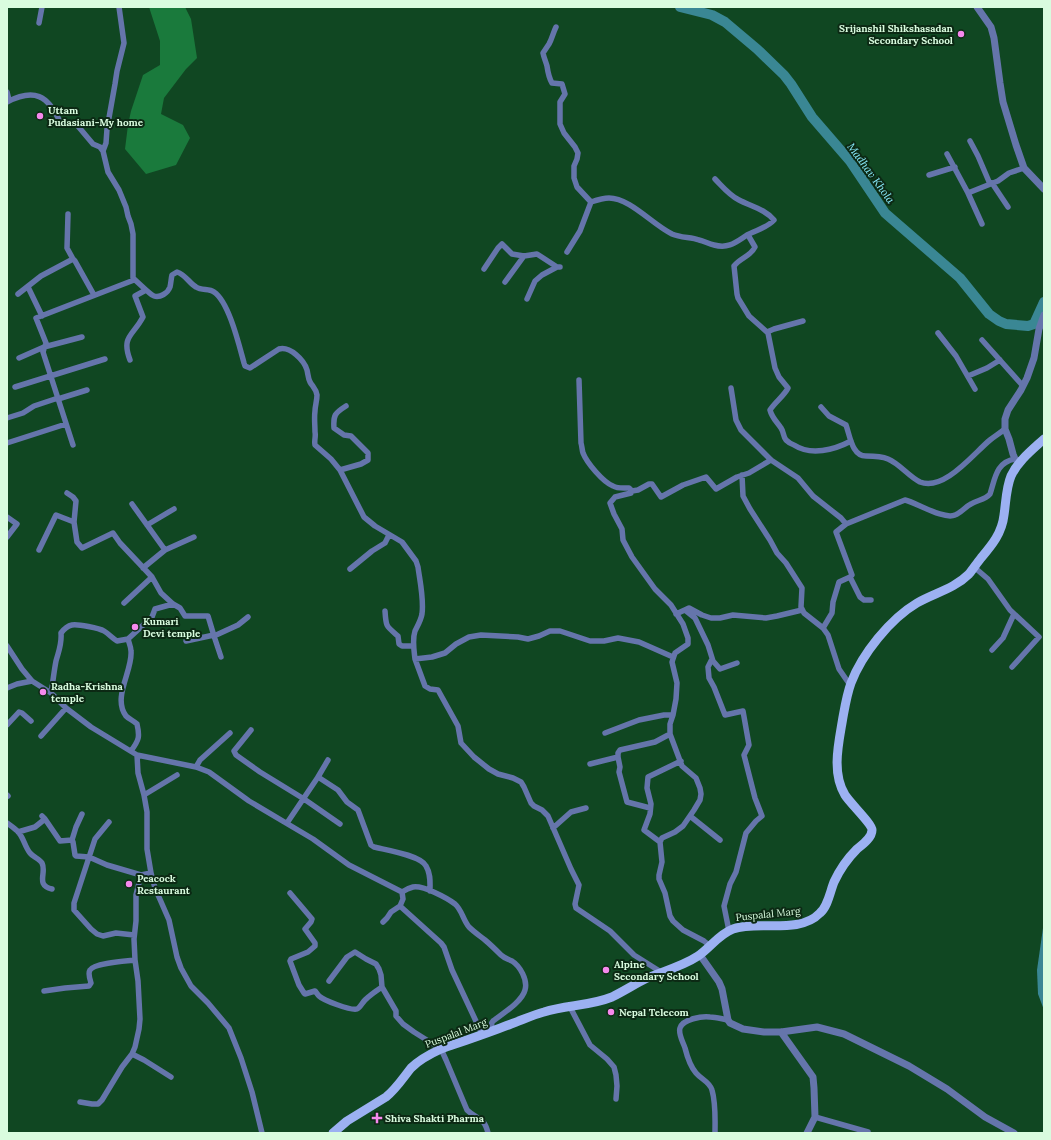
<svg xmlns="http://www.w3.org/2000/svg" width="1051" height="1140" font-family="Lora,serif">
<style>
.forest{fill:#1a7a3c}
.water{fill:#3a8794}
.lines{fill:none;stroke-linecap:round;stroke-linejoin:round}
.river{stroke:#3a8794;stroke-width:10}
.minor{stroke:#6575ab;stroke-width:5.5}
.tertiary{stroke:#6575ab;stroke-width:7}
.primary{stroke:#9cb1f2;stroke-width:9}
.poi-dot{fill:#f689ed;stroke:#0c2914;stroke-width:1.5}
.labels{text-anchor:middle;dominant-baseline:central;stroke-width:4;stroke-linejoin:round;paint-order:stroke}
.poi-label{font-size:10px;font-weight:bold;fill:#d9fcdf;stroke:#0c2914;text-anchor:start}
.street-label{font-size:10px;fill:#d9fcdf;stroke:#0c2914}
.water-label{font-size:11px;font-style:italic;fill:#89ebfc;stroke:#0c2914}
</style>
<rect width="100%" height="100%" fill="#104722"/>
<path class="forest" d="M149,7H185L191,19L197,58L186,69L164,98L161,114L183,125L190,138L176,165L146,174L125,149L128,125L131,111L143,75L160,65V41Z"/>
<path class="water" d="M1044,924V1010L1038,994L1037,970L1043,928Z"/>
<g class="lines">
<path class="river" d="M680,7L712,15L725,22L757,49L784,75L791,84L812,117L850,161L885,213L960,278L989,314L999,321L1006,324L1028,326L1034,324L1044,302"/>
<path class="minor" d="M39,23L42,7
M556,27C553,33 552,39 549,44C547,47 545,50 543,53C544,58 546,62 547,66C548,73 549,78 552,83L562,84L565,94L560,102V124L564,133L575,147L578,153L577,159L574,166V178L577,187L591,202L580,231L567,252
M7,92L9,100
M7,102C34,88 48,95 60,122L77,125L93,144L100,147L103,151L106,143L107,129L115,84L117,71L124,43L119,7
M970,141L978,156L990,184
M103,151L108,172L119,190L126,207L128,216L131,224L133,234V278L146,290L135,296L143,317C133,336 121,336 130,360
M947,154L968,193
M929,175L955,167
M992,183L1008,207
M591,202C597,200 603,198 609,198C630,198 653,225 672,234C681,238 691,237 699,240C704,241 709,244 714,245C729,249 736,242 747,235C756,230 767,228 774,220C765,209 750,206 739,200C729,195 722,186 715,179
M68,214L67,248L73,259L75,261L94,295
M982,224L968,193L998,181L1009,173L1024,168
M748,235L755,247C751,256 740,258 734,266L737,294L738,298L749,316L768,333L775,368L779,377L788,388C784,396 775,402 770,410C772,418 777,422 781,428C784,432 783,437 786,440C788,442 791,444 794,445C811,456 834,450 851,441
M484,269L498,248L502,244L512,254L524,256L537,254L557,267H560
M505,282L524,256
M28,287L42,316
M146,290C149,292 151,295 154,296C160,298 168,293 170,287C171,283 171,279 172,275L177,272C186,275 189,283 196,287C202,291 209,288 214,292C229,302 239,345 244,363L245,366L250,368L279,349C290,346 304,360 307,370C308,374 308,378 310,382C313,387 316,389 317,395C317,401 315,406 315,411C314,418 315,425 315,432C316,437 314,440 315,445L331,459L340,470L364,517L375,526L402,542L416,561L418,567C420,582 424,599 422,614C421,620 418,625 415,631C412,640 414,650 415,659L432,657L445,653L456,644L469,637L481,635L518,637L528,639L539,636L550,631H560L590,641H604L618,638L639,642L673,657
M18,294L41,276L73,259
M527,299L535,281L542,275L557,267
M767,332L774,329L803,321
M938,333L956,356L975,389
M982,340L1023,386
M19,358L44,347L82,337
M968,376L987,368L1000,360
M579,380L581,443C582,446 582,450 583,453C587,463 603,482 613,486C618,489 624,488 629,488L632,491L631,493L615,497L610,503L614,514L622,529L623,540L632,557L655,589L671,605L683,624L688,638V644L675,653L672,662L677,683L676,699L673,715L670,724V734L682,766L696,778L700,788L701,794L700,800L694,810L683,826L675,832L662,838L660,842L662,862L659,875V879L665,893L670,916L673,921L683,930L704,941L710,946
M15,387L105,359
M731,388L736,420L741,430L771,460L798,478L813,496L841,518L846,524L905,500C917,503 944,520 955,515C961,513 965,507 971,504C977,500 985,500 990,494C995,479 996,462 1015,459
M58,399L87,390
M821,407L829,416L846,425C850,436 852,456 866,456C873,456 881,456 888,459C900,464 908,476 920,482C944,492 974,453 990,440C995,436 1000,433 1005,429
M7,418L23,413L34,406L58,398
M7,443L66,424
M73,445L43,352L46,343L36,318L134,280
M340,470L361,464L368,460V453L351,436L344,435L334,428C333,415 335,413 346,406
M742,475L743,496L750,509L770,540L777,553L786,563L802,588L801,607L804,613L823,628L828,635L839,669L850,685
M632,491L638,490L649,484H652L661,497L683,485L706,477L716,489L737,477L749,473L771,460
M67,493L73,497L76,501L74,522L77,542L82,548L113,533L120,543L152,577L161,593L173,604L180,608L185,616H208L214,636L238,625L248,617
M132,504L165,550
M7,517L17,524L7,537
M846,524L836,532L852,575L850,577
M147,525L174,509
M39,550L56,515L74,522
M974,567L988,579L1010,610L1039,637L1012,667
M143,568L165,550L194,537
M350,569L372,551L385,543L389,535
M124,603L152,577
M685,610L695,618L708,645L713,661L720,669L737,663
M385,611C386,627 386,626 398,636L399,644L402,646H413
M676,614L689,608L702,615L711,618H720L733,615L766,618L777,616L802,610
M823,628L832,613L833,602L839,582L850,577L860,597L864,600H871
M214,636L221,657
M128,639C129,643 131,647 131,651C133,670 112,698 126,716C129,719 134,721 137,724C140,737 139,740 131,751
M186,641L214,635
M7,646L22,669L32,681L51,693L66,708L91,727L137,755L138,773L144,795L147,812V849L151,873L155,888L169,920L177,957L181,968L191,986L208,1003L229,1028L241,1058L252,1092L262,1133
M992,650L1003,638L1014,614
M415,659L425,686L430,689L438,690L458,726L461,743L474,757L489,769L498,774L513,778L521,782L524,787L531,803L534,806L542,810L548,816L571,869L579,885L575,904L576,908L610,931L634,955L661,972
M712,659L708,667L709,678L714,687L725,715L743,711L749,745L744,755L755,798L762,816L756,821L746,833L736,872L730,884L724,906L729,931
M7,688L17,684L32,681
M51,693C53,682 54,671 56,661C59,650 62,644 61,633C64,629 67,626 72,625C78,624 99,628 104,631C109,634 112,638 117,641L128,639L152,617L155,609L173,604
M7,725L19,712L22,713L31,721
M251,730L234,751L236,755L260,772L304,799L340,824
M605,733L639,720L664,715H673
M41,736L66,708
M137,755L196,767L209,772L249,801L313,839L349,865L402,892L403,899L400,906L441,943L444,947L452,970L482,1034
M618,757L620,767L619,772L627,802L650,808
M590,764L618,757V753L620,750L655,742L670,734
M196,767L200,760L230,733
M318,777L328,760
M7,795L8,796
M144,795L177,775
M42,816L45,819L60,841L72,840L73,842L75,855L76,856L89,857L107,865L141,875L151,873
M690,816L720,840
M109,822L95,839L74,903V910L91,929L97,934L103,936L116,933L134,935
M7,823C11,826 16,829 19,833C24,839 25,847 30,853C33,857 40,859 42,863C47,873 35,885 52,889
M287,823L318,777L338,790L347,802L358,810L371,845L374,847C386,850 420,855 426,866C431,874 430,883 430,891
M553,828L571,812L586,808
M18,832L35,827L45,819
M72,840L76,827L82,814
M660,842L644,830L650,814L651,804L647,788L648,777L681,761
M402,892C405,890 409,888 413,887C423,885 447,898 455,904C462,910 463,920 469,927C474,932 480,936 485,940C491,945 496,950 501,955C504,958 508,959 512,961C520,966 528,980 525,990C522,1002 502,1014 493,1021C490,1024 492,1027 493,1031
M290,893L312,919L311,922L305,929L315,943V946L308,952L291,959L290,961L299,985L304,993L305,994L315,991C316,992 317,994 319,996C323,1000 351,1011 357,1009C360,1008 362,1003 365,1000C370,995 376,991 382,987
M383,922L387,918L391,912L400,906
M329,981L347,957L355,952L366,959L376,964L379,969L381,975L382,987L396,1011V1016L403,1024L414,1032L441,1049L446,1060L467,1110C477,1120 484,1116 488,1133
M44,991L65,988L89,986L91,983C90,980 88,973 90,970C94,963 126,961 135,960
M570,1007L590,1045L607,1059L614,1067L616,1075L617,1086L616,1099
M132,1054L144,1060L171,1077
M80,1102L92,1104H98L102,1100L122,1067L132,1054L135,1047L139,1029L140,1019L138,981L135,960L134,939L136,921V895L141,875
M815,1117L868,1132
M715,1133C715,1119 716,1104 712,1090C710,1082 701,1079 696,1073C690,1066 687,1056 685,1048C683,1042 678,1034 680,1028C683,1019 702,1016 710,1017C716,1017 722,1019 728,1020"/>
<path class="tertiary" d="M977,7L991,27L994,38L1000,83L1003,102L1016,145L1024,168L1044,189
M1020,462L1015,459L1013,454L1009,439L1005,429V419L1008,410L1021,390L1027,378L1034,358L1039,329L1044,315
M700,955L719,982L722,989L728,1020L730,1023L743,1029L764,1032H781L817,1027L844,1034L909,1066L947,1089L985,1117L1014,1133
M781,1032L813,1077L814,1088L815,1117L807,1133"/>
<path class="primary" d="M333,1133L347,1121L386,1097C396,1089 403,1078 411,1068C419,1060 430,1054 441,1049C464,1041 488,1033 511,1024C522,1020 533,1015 544,1012C566,1005 590,1006 612,997C624,991 635,984 647,978C664,971 683,966 698,956C710,948 719,934 733,929C758,920 799,935 820,913C828,906 830,892 834,882C840,869 847,859 857,849C862,845 872,838 872,830C872,824 850,803 845,795C831,772 839,742 843,717C845,706 847,694 851,683C862,654 890,619 917,603C934,593 954,589 969,574C973,569 977,563 981,558C992,545 1002,533 1004,515C1006,502 1006,488 1011,476C1018,461 1032,450 1044,439"/>
</g>
<g class="poi-dot">
<circle cx="961" cy="34" r="4"/>
<circle cx="40" cy="116" r="4"/>
<circle cx="135" cy="627" r="4"/>
<circle cx="43" cy="692" r="4"/>
<circle cx="129" cy="884" r="4"/>
<circle cx="606" cy="970" r="4"/>
<circle cx="611" cy="1012" r="4"/>
<path d="M375 1112h4v4h4v4h-4v4h-4v-4h-4v-4h4z"/>
</g>
<g class="labels">
<g class="poi-label">
<text x="953" y="28" text-anchor="end">Srijanshil Shikshasadan<tspan x="953" dy="12">Secondary School</tspan></text>
<text x="48" y="110">Uttam<tspan x="48" dy="12">Pudasiani-My home</tspan></text>
<text x="143" y="621">Kumari<tspan x="143" dy="12">Devi temple</tspan></text>
<text x="51" y="686">Radha-Krishna<tspan x="51" dy="12">temple</tspan></text>
<text x="137" y="878">Peacock<tspan x="137" dy="12">Restaurant</tspan></text>
<text x="614" y="964">Alpine<tspan x="614" dy="12">Secondary School</tspan></text>
<text x="619" y="1012">Nepal Telecom</text>
<text x="385" y="1118">Shiva Shakti Pharma</text>
</g>
<g class="street-label">
<text transform="translate(768 914) rotate(-6)">Puspalal Marg</text>
<text transform="translate(456 1033) rotate(-21)">Puspalal Marg</text>
</g>
<g class="water-label">
<text transform="translate(871 173) rotate(54)">Madhav Khola</text>
</g>
</g>
<rect width="1051" height="1140" fill="none" stroke="#d9fcdf" stroke-width="16"/>
</svg>
